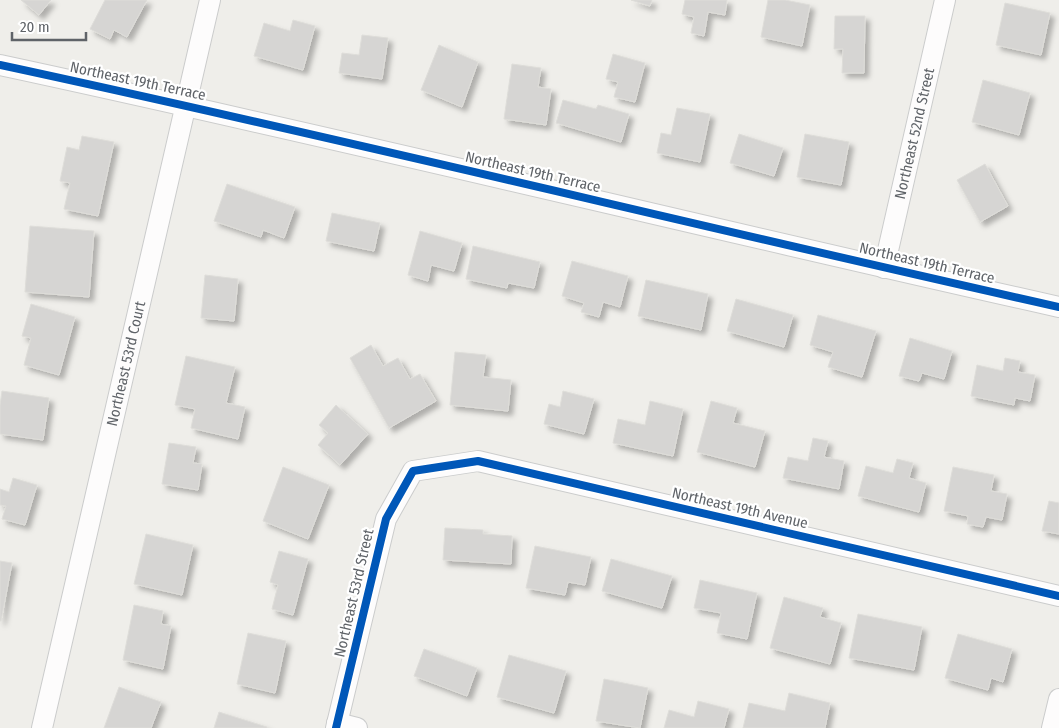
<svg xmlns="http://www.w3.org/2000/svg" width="1059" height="728" font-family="'Fira Sans Condensed',sans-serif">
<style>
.building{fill:#d6d5d3;stroke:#deddd9;filter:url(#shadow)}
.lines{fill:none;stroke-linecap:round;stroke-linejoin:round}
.minor-casing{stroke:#cbcccc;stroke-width:22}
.minor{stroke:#fdfcfc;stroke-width:20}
.cycleway-casing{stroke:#fff;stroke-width:11}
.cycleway{stroke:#0057b8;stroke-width:8}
.labels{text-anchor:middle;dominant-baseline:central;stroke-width:4.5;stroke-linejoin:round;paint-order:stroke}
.street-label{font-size:15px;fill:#5f6368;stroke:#fff}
</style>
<defs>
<filter id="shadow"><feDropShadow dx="4.5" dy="4.5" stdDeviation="2.5" flood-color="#0004"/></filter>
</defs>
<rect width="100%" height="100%" fill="#efeeea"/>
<path class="building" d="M21,0H51L39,15Z
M105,0H147L127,37L114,30L110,39L90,29Z
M631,0H652L650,6Z
M685,0H727L725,15L708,12L704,36L691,33L694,17L682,14Z
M768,0H785L810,5L802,46L761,37Z
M1005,3L1050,13L1041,55L996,45Z
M835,16H865L864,73H842L843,49H834Z
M293,20L315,26L303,70L254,56L264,23L290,31Z
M362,35L388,38L382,79L339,73L342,53L359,55Z
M439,45L478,62L462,107L421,90Z
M613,54L645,63L635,102L614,97L618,82L606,79Z
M512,64L541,68L538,87L551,89L546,125L504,119Z
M983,80L1030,93L1019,135L972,122Z
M563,100L596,109L598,105L629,114L621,142L556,123Z
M677,108L710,114L700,162L657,153L661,133L671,135Z
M739,134L783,148L774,176L730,163Z
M805,134L849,142L841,185L797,177Z
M82,136L114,142L98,216L64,209L70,183L60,181L67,147L79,150Z
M985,164L1008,206L980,222L957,180Z
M227,184L295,207L284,238L263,230L261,237L214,221Z
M332,213L380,223L374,251L326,241Z
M30,226L94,231L89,297L25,292Z
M420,231L462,243L454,271L431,265L428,281L408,275Z
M473,246L540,262L534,288L508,283L507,288L466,279Z
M572,261L628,276L620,307L603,302L599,317L581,312L584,303L562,296Z
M205,275L238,279L234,321L201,318Z
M646,280L708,294L701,330L638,316Z
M736,299L793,315L784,347L727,331Z
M31,304L75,317L59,375L24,365L31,338L22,336Z
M818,315L876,331L862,377L828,367L833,352L810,345Z
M910,338L952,351L944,379L922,373L919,381L899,376Z
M371,345L383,366L398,358L410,379L420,374L436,401L389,428L350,358Z
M455,352L486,355L483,377L511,380L508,411L450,405Z
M186,356L235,367L226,403L245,407L238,439L191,428L195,409L175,405Z
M1005,358L1020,361L1018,372L1035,375L1030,401L1015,398L1014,405L971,396L977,365L1003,371Z
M2,391L49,398L43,440L0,434V405Z
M563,391L594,399L584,434L544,424L549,404L560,407Z
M650,401L683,409L673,456L613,443L618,419L645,425Z
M711,401L737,408L733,423L765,431L755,467L697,452Z
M336,405L368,434L340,465L318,445L328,433L319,425Z
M813,438L828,441L824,457L844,461L839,489L783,478L788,457L808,461Z
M169,443L196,447L193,463L202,464L198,490L162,484Z
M897,459L913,463L909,478L926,483L919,512L858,496L866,466L893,473Z
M283,467L329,485L308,539L263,521Z
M953,467L994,475L991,491L1007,494L1002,520L986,517L983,527L967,524L968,516L944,511Z
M13,478L37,485L25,525L2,519L6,506L0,505V489L9,492Z
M1049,501L1059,503V534L1042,531Z
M445,528L483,530V534L512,536L511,564L443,560Z
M146,534L193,545L182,595L134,584Z
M535,546L591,557L585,585L568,582L565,595L526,588Z
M279,551L308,559L293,615L272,609L278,585L270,582Z
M611,559L672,576L662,608L602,591Z
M0,561L12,563L1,621H0Z
M700,580L757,593L747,639L717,633L721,613L694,608Z
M784,597L823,608L820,617L841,623L830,664L770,648Z
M134,605L163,611L161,624L171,626L163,669L123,660Z
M858,614L922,627L914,670L849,658Z
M248,633L286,641L275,693L237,684Z
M958,634L1012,649L1003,682L991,678L988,690L945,678Z
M424,649L477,668L467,696L414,676Z
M509,655L566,671L554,713L497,697Z
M604,679L648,688L640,728L596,721Z
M119,687L161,702L151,728H104Z
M789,693L830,703L825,728H743L749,703L785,711Z
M698,701L729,709L724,728H664L669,710L694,717Z
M219,712L267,727V728H214Z"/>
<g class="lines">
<g class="minor-casing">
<g id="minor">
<path d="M0,65C354,141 705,228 1059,307"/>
<path id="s1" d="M884,268L945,0"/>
<path d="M337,723L357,728"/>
<path id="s2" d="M42,728L210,0"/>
<path d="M336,728L386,519L413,471L478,461L1059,596"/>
<path d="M1052,728L1059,699"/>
</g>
</g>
<use href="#minor" class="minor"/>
<g class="cycleway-casing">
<path id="cycleway" d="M0,65C354,141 705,228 1059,307
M336,728L386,519L413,471L478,461L1059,596"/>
</g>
<use href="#cycleway" class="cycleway"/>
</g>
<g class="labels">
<g class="street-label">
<text transform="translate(138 81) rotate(12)">Northeast 19th Terrace</text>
<text stroke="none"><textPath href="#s1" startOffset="138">Northeast 52nd Street</textPath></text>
<text transform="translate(533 172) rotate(13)">Northeast 19th Terrace</text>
<text transform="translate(927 263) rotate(13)">Northeast 19th Terrace</text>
<text stroke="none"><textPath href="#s2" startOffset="374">Northeast 53rd Court</textPath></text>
<text transform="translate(740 508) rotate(13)">Northeast 19th Avenue</text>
<text transform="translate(354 593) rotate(-77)">Northeast 53rd Street</text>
</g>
</g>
<path d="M12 32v8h74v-8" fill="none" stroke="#5f6368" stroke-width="2.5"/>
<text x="20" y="32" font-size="15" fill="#5f6368" stroke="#ffffff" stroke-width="4" paint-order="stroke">20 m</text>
</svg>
